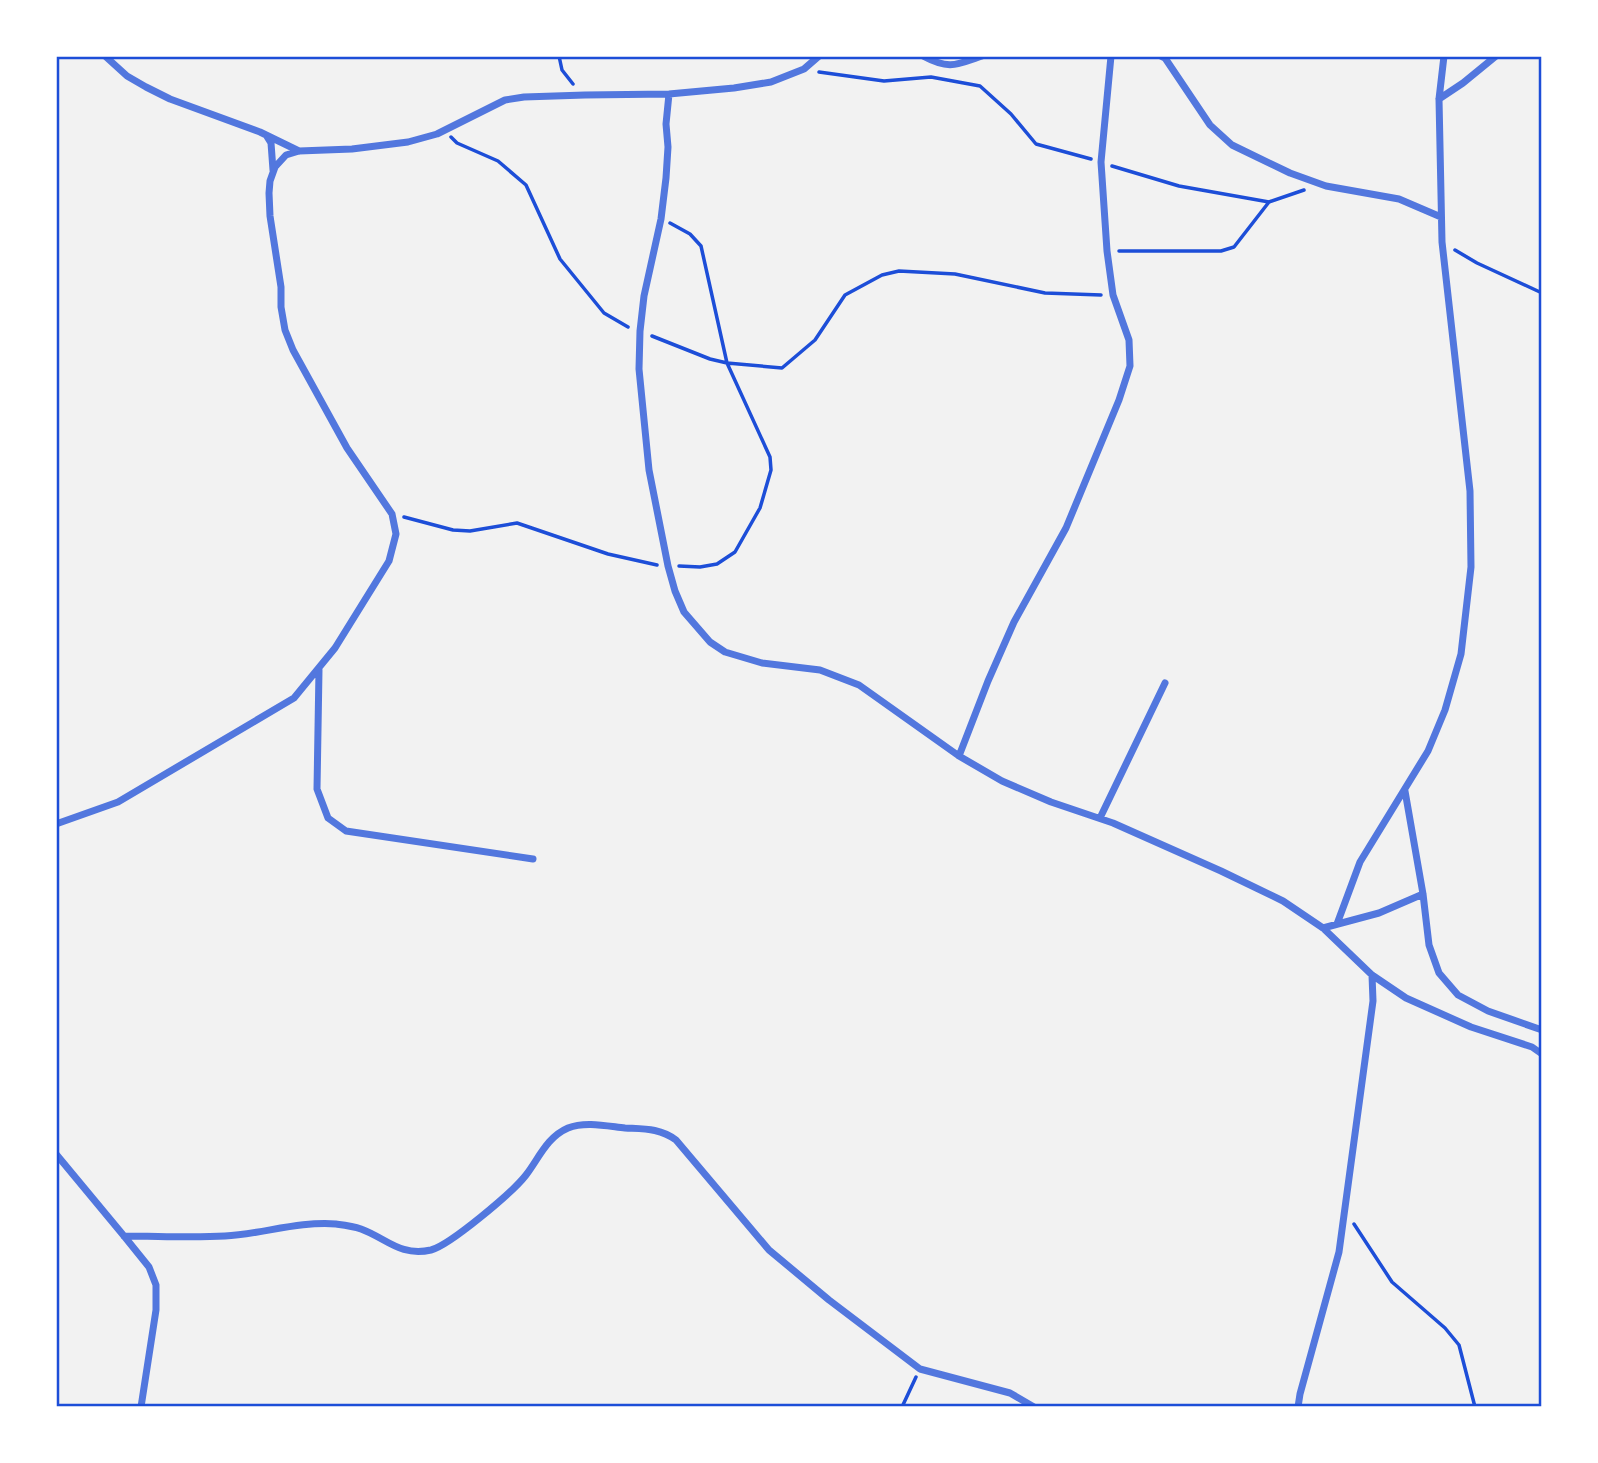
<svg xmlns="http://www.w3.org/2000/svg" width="1598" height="1463" font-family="'Alegreya Sans',sans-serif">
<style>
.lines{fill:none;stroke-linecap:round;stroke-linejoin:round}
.path{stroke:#1d4ed8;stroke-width:3.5}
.minor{stroke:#5277de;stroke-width:7}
.neatline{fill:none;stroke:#1d4ed8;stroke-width:2.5}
</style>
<rect width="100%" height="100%" fill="#f2f2f2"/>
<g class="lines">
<path class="path" d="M559,56L562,70L573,84
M819,72L884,81L931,77L980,86L1011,114L1036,144L1091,159
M451,137L457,143L498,161L526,185L560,259L604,313L628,327
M1112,166L1179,186L1269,202
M670,223L690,234L701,246L727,363L770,457L771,470L760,508L735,552L717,564L700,567L679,566
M1455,250L1477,263L1542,293
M1119,251H1221L1234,247L1269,202L1304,190
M652,336L710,359L727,363L782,368L815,340L845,295L882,275L899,271L955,274L1045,293L1101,295
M404,517L453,530L470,531L517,523L608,554L657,565
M1354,1224L1392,1282L1445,1328L1459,1345L1475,1407
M902,1407L916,1377"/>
<path class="minor" d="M105,56L127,76L146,87L170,99L260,132L299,151
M923,56C949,70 956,65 982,56
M1161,56L1165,58L1210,125L1232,145L1290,173L1326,186L1399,199L1441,217
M669,94L666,124L668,147L666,178L661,219L644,296L640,331L639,369L649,470L668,566L675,591L684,612L710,642L725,652L762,663L820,670L859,685L959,756L1002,781L1051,802L1113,823L1221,871L1283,901L1323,928L1372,975L1406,998L1471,1027L1532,1047L1542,1054
M1439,99L1463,83L1496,56
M266,135L271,143L273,170
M319,670L317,789L328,818L346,831L533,859
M959,756L988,681L1014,622L1066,528L1119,400L1130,366L1129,340L1113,295L1107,251L1101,162L1111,56
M1405,791L1423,894L1429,945L1439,973L1458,995L1488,1011L1542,1030
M1100,818L1165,683
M56,824L118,802L294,698L335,648L389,561L396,534L392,514L347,448L293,350L285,330L281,307V287L270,216L269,193L270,181L275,167L286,155L299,151L352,149L408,142L437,134L505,100L524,97L585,95L669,94L734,88L771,82L804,69L819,56
M1337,924L1360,862L1428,751L1445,710L1461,654L1471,567L1470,491L1442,242L1439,99L1444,56
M1323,928L1379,913L1423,894
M56,1154L124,1236L149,1267L156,1285V1310L141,1407
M124,1236C158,1236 192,1238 225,1236C262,1234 299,1221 336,1224C344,1225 353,1226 361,1229C386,1238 400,1257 431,1250C450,1245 513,1192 526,1175C539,1158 547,1137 568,1128C585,1121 607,1126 625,1128C644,1129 660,1128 676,1140L769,1250L829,1300L920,1369L1010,1393L1034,1407
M1298,1407L1300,1394L1339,1252L1373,1001L1372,975"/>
</g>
<rect width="1598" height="1463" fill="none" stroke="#ffffff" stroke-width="116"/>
<rect x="58" y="58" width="1482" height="1347" class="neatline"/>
</svg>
